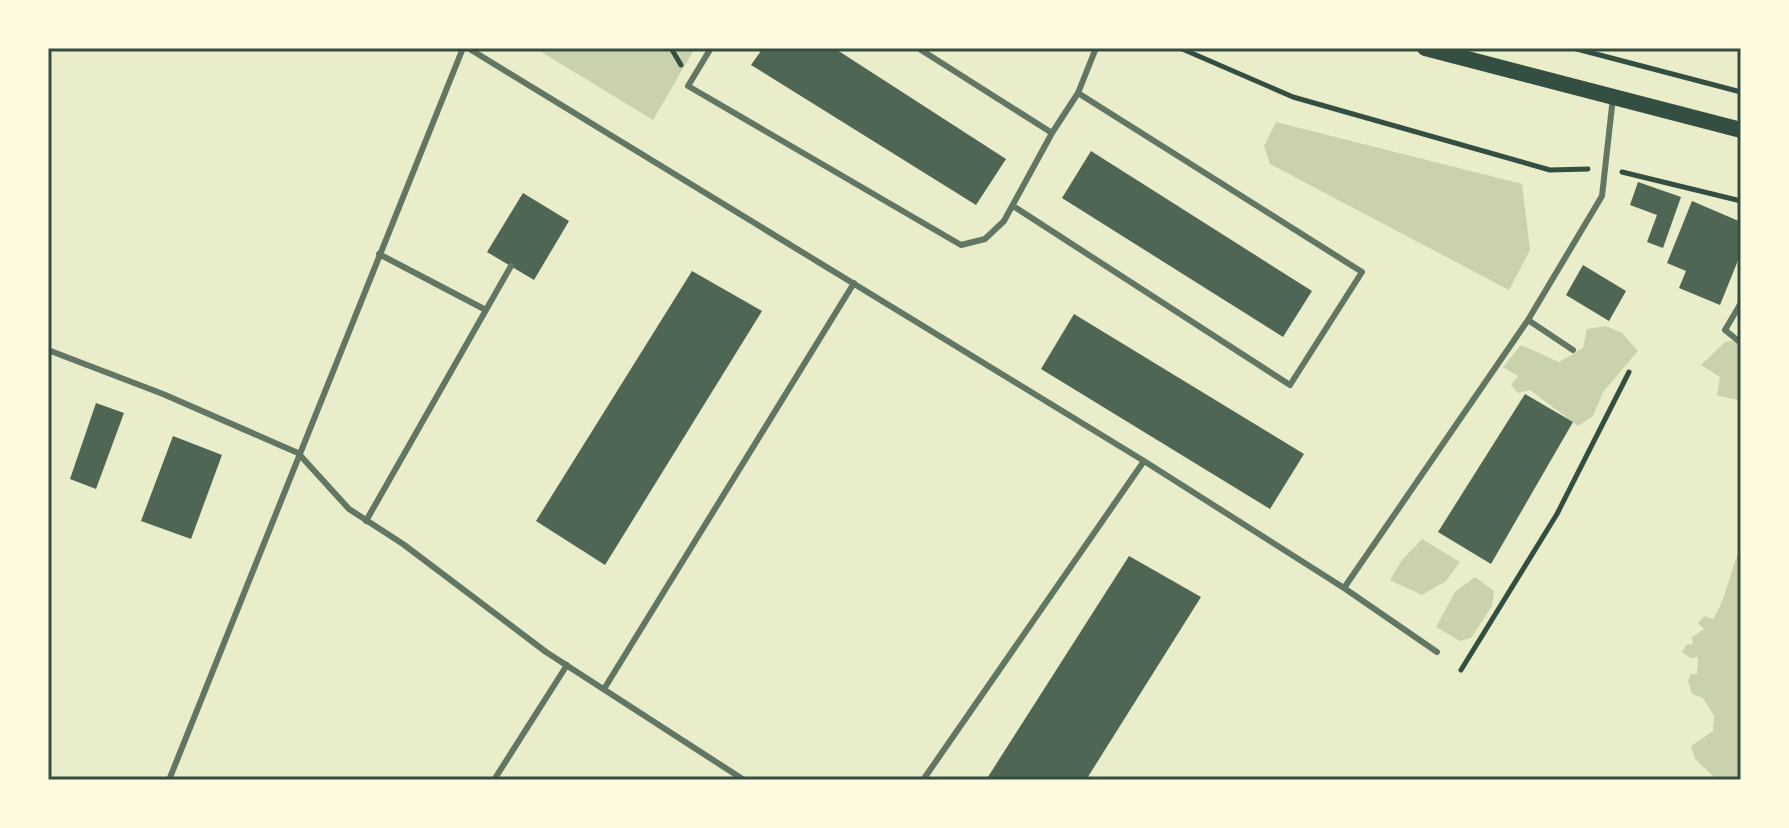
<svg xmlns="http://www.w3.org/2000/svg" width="1789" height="828" font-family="'Source Sans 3',sans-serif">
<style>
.green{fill:#cad2ad}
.building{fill:#4f6655}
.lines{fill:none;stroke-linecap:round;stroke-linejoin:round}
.path{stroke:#344e41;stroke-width:5}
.service{stroke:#617663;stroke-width:6}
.secondary{stroke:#344e41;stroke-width:16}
.neatline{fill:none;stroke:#344e41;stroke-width:3}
</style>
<rect width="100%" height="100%" fill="#e9edc9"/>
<path class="green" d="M535,48H695L653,120Z
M1276,122L1522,184L1530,250L1509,290L1270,164L1264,146Z
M1606,326L1622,333L1638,351L1603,392L1593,416L1578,426L1530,390L1518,393L1511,385L1518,376L1503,367L1521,345L1559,362L1583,348L1587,329Z
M1737,340L1741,343V401L1717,395L1720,377L1701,365L1725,342Z
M1422,539L1460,562L1446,581L1422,595L1390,580L1402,560Z
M1741,546V780H1717L1695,759L1691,746L1713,731L1714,716L1703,698L1692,694L1688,681L1691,674H1697L1698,657L1691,658L1682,652L1686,645L1693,644L1692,637L1704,629L1698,623L1704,616L1713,619C1727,598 1730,570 1741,546Z
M1475,577L1494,591L1492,606L1471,638L1460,641L1436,627L1455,592Z"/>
<path class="building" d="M763,48H834L1006,159L976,205L751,65Z
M1091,151L1312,291L1283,337L1062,198Z
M1638,182L1681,197L1663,248L1647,242L1657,215L1630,205Z
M523,193L569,221L534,280L487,252Z
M1692,201L1741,222V253L1720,305L1679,288L1686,271L1667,263Z
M1583,265L1626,291L1609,321L1566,295Z
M692,271L762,311L605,565L536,521Z
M1074,314L1304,454L1270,509L1041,369Z
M1525,394L1573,422L1491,564L1438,532Z
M96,403L124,413L96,489L70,479Z
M173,436L222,455L191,539L141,521Z
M1129,556L1201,597L1086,780H986Z"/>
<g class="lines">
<path class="path" d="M671,48L681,65
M1180,48L1293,97L1550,170L1588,169
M1573,48L1741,92
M1622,172L1741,201
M1461,670L1557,514L1629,372"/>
<path class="service" d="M468,48L1144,461L1344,588L1437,652
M711,48L688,86L961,245L985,239L1004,221L1052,133L1078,93L1096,48
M918,48L1052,133
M1013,206L1290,385L1362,272L1078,93
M379,254L486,310
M1741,303L1725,330L1741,343
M1528,320L1573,350
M48,350L163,394L298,453L349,509L403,544L546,652L744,780
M366,521L511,266
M1344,588L1528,320L1602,196L1613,97
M604,689L854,283
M169,780L463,48
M494,780L567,665
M923,780L1144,461"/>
<path class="secondary" d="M1425,48L1741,130"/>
</g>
<rect width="1789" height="828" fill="none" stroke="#fefae0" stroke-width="100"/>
<rect x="50" y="50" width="1689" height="728" class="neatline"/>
</svg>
